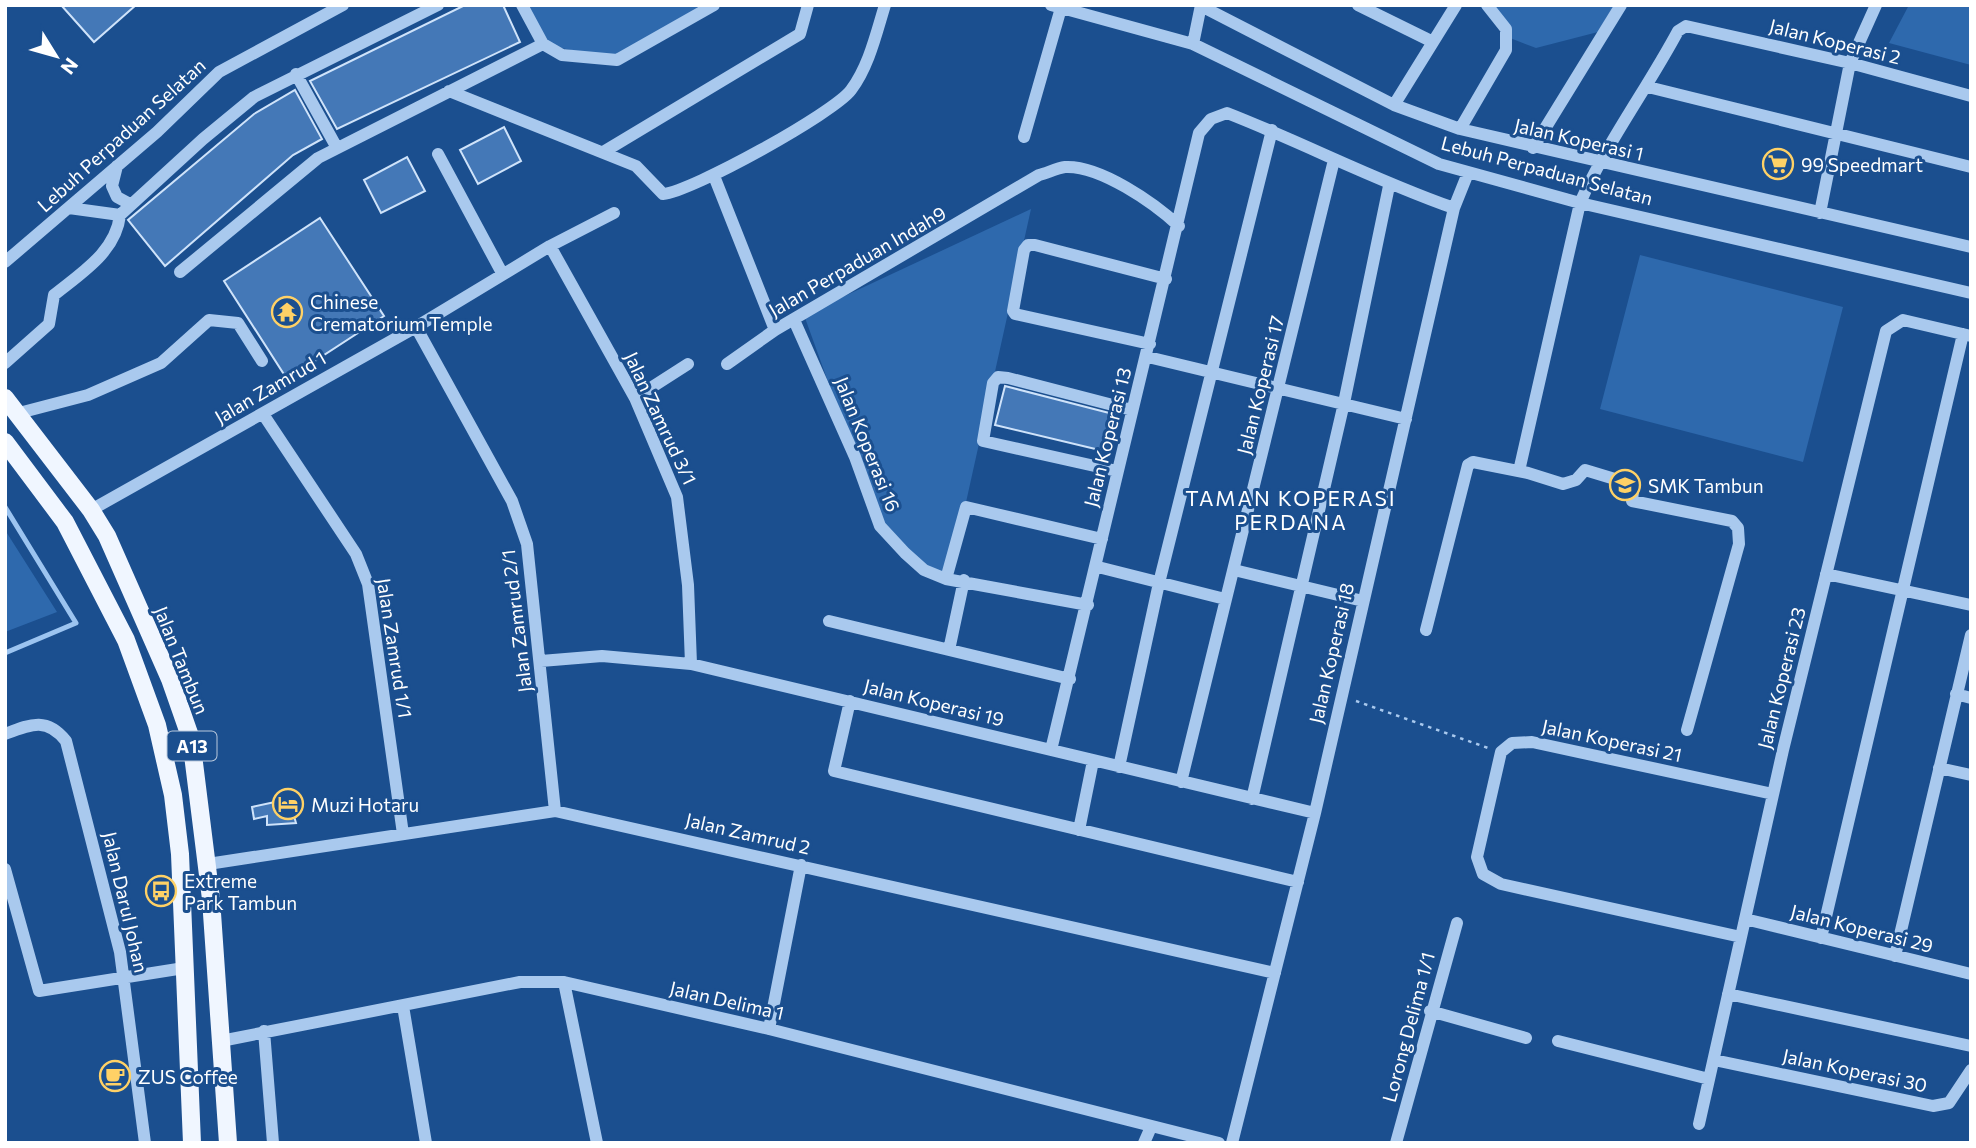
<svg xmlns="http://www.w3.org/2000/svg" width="1976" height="1148" font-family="Commissioner,sans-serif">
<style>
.green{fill:#2e69ad}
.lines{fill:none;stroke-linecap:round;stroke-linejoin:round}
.stream{stroke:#9cc4f0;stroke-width:5}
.building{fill:#4478b7;stroke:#cfe3fa;stroke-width:2}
.path{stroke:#a9c9ee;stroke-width:2.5;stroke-dasharray:3.5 5;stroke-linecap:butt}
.minor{stroke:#a9c9ee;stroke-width:12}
.major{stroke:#f0f6ff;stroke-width:18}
.labels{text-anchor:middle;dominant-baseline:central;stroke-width:6;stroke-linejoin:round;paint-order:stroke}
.shield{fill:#1b4f8f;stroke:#bbcadd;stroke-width:2}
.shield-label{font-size:18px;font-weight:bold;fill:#fff}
.street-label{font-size:19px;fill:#fff;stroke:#1b4f8f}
.poi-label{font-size:19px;fill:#fff;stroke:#1b4f8f;text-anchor:start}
.neighbourhood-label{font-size:21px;letter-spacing:2px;fill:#fff;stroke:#1b4f8f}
</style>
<rect width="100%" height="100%" fill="#1b4f8f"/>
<path class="green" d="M522,5H714L617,60L543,44Z
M1493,5H1614L1598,32L1536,48L1510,38Z
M1909,5H1971V65L1889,43Z
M1031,209L951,570L933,573L880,526L804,315Z
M1640,255L1843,307L1803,462L1600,409Z
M5,530L57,612L5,632Z"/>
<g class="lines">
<path class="stream" d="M5,507L76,623L5,653"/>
</g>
<path class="building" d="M61,5H136L94,42Z
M465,5H503L520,42L337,129L310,81Z
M295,90L322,139L293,155L165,266L128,220L254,114Z
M504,127L521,161L478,184L460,150Z
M407,157L425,191L381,213L364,180Z
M320,218L384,316L287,379L224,281Z
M1005,386L1117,415L1108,452L995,425Z
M289,799L296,823L267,825V816L254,819L252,807Z"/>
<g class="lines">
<path class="path" d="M1356,701L1488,748"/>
<path class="minor" d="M522,5L543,44L562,55L617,60L714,5
M1051,5L1193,44L1439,164L1580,203L1971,293
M1358,5L1433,42
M1201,6L1394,105L1460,129L1971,247
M1193,44L1201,5
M296,74L337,148
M1648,87L1971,167
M449,91L636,166L663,194C691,192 834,113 851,90C869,66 876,34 885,5
M1394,105L1456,5
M1460,129L1506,50V29L1487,5
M1024,137L1061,8
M1533,148L1621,5
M605,151L800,34L808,5
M438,154L502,273
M117,166L112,186L117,197L130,204
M714,176L775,330
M69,208L120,215L203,139L254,97L438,5
M1820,213L1850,63L1876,5
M550,246L635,398L677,497L688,585L691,664
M5,262L157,132L219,72L343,5
M180,272L318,158L543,44
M794,320L855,457L880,526L905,553L924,570L946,579L1088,605
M416,327L512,501L527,544L555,811
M1150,344L1015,314L1013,311L1024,250L1028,245H1035L1166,279
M1148,357L1406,419
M5,363L49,324L54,295C81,273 116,252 120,215
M727,364L775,330L1039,175C1047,173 1057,168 1065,167C1100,165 1154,203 1179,226
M635,398L688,364
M19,413L88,395L161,363L209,320L238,323L262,361
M263,414L356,554L368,584L403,834
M1117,471L983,441L993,383L998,377L1008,378L1132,410
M1519,471L1580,203C1607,142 1647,89 1678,31L1686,26L1850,63L1971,96
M91,510L416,327L550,246L614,213
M1098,567L1225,599
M1234,570L1363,601
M1826,574L1971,605
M946,579L966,507L1102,539
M829,621L1070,679
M1426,630L1468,465L1473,462L1528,473L1563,484L1576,480L1585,470L1628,483L1633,491L1632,501L1732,521L1738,528L1739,544L1687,730
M949,650L964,580
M541,661L602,656L691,664L1315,813
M1956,694L1971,698
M850,701L834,771L1298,882
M5,734C31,724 47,717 66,741L120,952L145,1143
M1051,750L1199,133L1211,119L1227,113C1304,143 1376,181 1454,208
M1119,767L1159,583L1272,130
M1939,768L1971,775
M1181,782L1334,160
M1252,799L1344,403L1389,186
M1079,830L1093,761
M208,864L555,811L1275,973
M5,869L39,991L184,968
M1745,919L1971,974
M1741,937L1501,884L1483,874L1477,857L1501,752L1512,743L1532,742L1773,794
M1821,938L1963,334
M1895,956L1971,635
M564,982L597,1143
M1728,994L1971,1046
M403,1006L426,1143
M1430,1011L1526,1038
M769,1029L801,865
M264,1031L273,1143
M221,1041L520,982H564L769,1029L1219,1143
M1558,1041L1709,1079
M1714,1060L1933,1106L1949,1103L1971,1070
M1699,1124L1783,750L1886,331L1903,320L1971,336
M1144,1143L1151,1127
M1232,1143L1315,813L1454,208L1468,173
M1396,1143L1457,923"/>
<path class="major" d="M5,398L91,510L107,536L170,679L191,739L211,899L228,1143
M5,442L65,522L126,640L157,725L173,795L180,854L192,1143"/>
</g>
<defs>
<g id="supermarket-ring" transform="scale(1.575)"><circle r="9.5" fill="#1b4f8f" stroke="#ffd166" stroke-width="1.5"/><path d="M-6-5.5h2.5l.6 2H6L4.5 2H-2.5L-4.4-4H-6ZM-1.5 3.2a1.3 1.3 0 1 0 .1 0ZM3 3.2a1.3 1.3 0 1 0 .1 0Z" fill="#ffd166"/></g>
<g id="temple-ring" transform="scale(1.575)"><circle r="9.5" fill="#1b4f8f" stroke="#ffd166" stroke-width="1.5"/><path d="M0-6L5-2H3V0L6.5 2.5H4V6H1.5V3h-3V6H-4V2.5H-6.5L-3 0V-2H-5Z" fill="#ffd166"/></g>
<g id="school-ring" transform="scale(1.575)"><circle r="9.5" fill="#1b4f8f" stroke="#ffd166" stroke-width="1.5"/><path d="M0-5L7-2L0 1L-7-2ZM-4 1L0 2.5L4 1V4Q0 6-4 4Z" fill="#ffd166"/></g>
<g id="hotel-ring" transform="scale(1.575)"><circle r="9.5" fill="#1b4f8f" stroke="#ffd166" stroke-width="1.5"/><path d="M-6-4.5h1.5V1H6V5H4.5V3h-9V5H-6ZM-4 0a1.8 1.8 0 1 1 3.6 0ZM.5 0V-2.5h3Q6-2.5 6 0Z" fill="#ffd166"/></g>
<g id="bus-ring" transform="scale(1.575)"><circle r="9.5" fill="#1b4f8f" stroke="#ffd166" stroke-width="1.5"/><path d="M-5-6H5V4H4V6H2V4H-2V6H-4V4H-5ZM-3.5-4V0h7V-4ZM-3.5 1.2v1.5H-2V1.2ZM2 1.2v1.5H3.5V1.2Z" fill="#ffd166"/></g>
<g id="cafe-ring" transform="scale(1.575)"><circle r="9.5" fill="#1b4f8f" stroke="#ffd166" stroke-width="1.5"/><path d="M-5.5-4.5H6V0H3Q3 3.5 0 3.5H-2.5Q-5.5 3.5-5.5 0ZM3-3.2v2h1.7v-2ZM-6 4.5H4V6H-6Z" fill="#ffd166"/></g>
</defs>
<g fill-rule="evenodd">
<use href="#supermarket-ring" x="1778" y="164"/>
<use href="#temple-ring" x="287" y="312"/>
<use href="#school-ring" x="1625" y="485"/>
<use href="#hotel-ring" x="288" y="804"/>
<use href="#bus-ring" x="161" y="891"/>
<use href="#cafe-ring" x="115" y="1076"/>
</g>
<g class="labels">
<rect class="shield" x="167.5" y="731.5" width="49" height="29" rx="5"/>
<g class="shield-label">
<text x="192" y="746">A13</text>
</g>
<g class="street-label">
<text transform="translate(1835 41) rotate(14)">Jalan Koperasi 2</text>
<text transform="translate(121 135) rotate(-42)">Lebuh Perpaduan Selatan</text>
<text transform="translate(1579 139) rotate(13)">Jalan Koperasi 1</text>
<text transform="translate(1547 170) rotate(15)">Lebuh Perpaduan Selatan</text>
<text transform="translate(857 261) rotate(-30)">Jalan Perpaduan Indah9</text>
<text transform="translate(1260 385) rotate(-76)">Jalan Koperasi 17</text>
<text transform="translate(270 387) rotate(-30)">Jalan Zamrud 1</text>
<text transform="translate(661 418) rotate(65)">Jalan Zamrud 3/1</text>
<text transform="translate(1107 437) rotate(-76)">Jalan Koperasi 13</text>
<text transform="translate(868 444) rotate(68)">Jalan Koperasi 16</text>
<text transform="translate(516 621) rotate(-97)">Jalan Zamrud 2/1</text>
<text transform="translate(395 648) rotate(81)">Jalan Zamrud 1/1</text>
<text transform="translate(1331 653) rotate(-77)">Jalan Koperasi 18</text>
<text transform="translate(182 660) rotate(68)">Jalan Tambun</text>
<text transform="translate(1781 678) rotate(-76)">Jalan Koperasi 23</text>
<text transform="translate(934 702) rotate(14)">Jalan Koperasi 19</text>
<text transform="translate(1612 740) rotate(12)">Jalan Koperasi 21</text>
<text transform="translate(748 833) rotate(13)">Jalan Zamrud 2</text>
<text transform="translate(126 902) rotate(77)">Jalan Darul Johan</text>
<text transform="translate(1862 928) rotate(14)">Jalan Koperasi 29</text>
<text transform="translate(727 1000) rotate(13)">Jalan Delima 1</text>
<text transform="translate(1408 1027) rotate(-75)">Lorong Delima 1/1</text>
<text transform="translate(1855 1070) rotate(12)">Jalan Koperasi 30</text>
</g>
<g class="poi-label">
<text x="1801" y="164">99 Speedmart</text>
<text x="310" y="301">Chinese<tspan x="310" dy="22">Crematorium Temple</tspan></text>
<text x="1648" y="485">SMK Tambun</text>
<text x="311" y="804">Muzi Hotaru</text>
<text x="184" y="880">Extreme<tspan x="184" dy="22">Park Tambun</tspan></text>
<text x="138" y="1076">ZUS Coffee</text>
</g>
<g class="neighbourhood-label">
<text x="1291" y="497">TAMAN KOPERASI<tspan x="1291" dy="24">PERDANA</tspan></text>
</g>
</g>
<rect width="1976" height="1148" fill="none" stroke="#ffffff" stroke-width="14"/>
<g transform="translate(56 56) rotate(127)" stroke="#1b4f8f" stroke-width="5" paint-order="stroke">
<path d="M0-5L12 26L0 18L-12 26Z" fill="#ffffff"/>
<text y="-10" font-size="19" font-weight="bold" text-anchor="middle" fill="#ffffff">N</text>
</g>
</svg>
